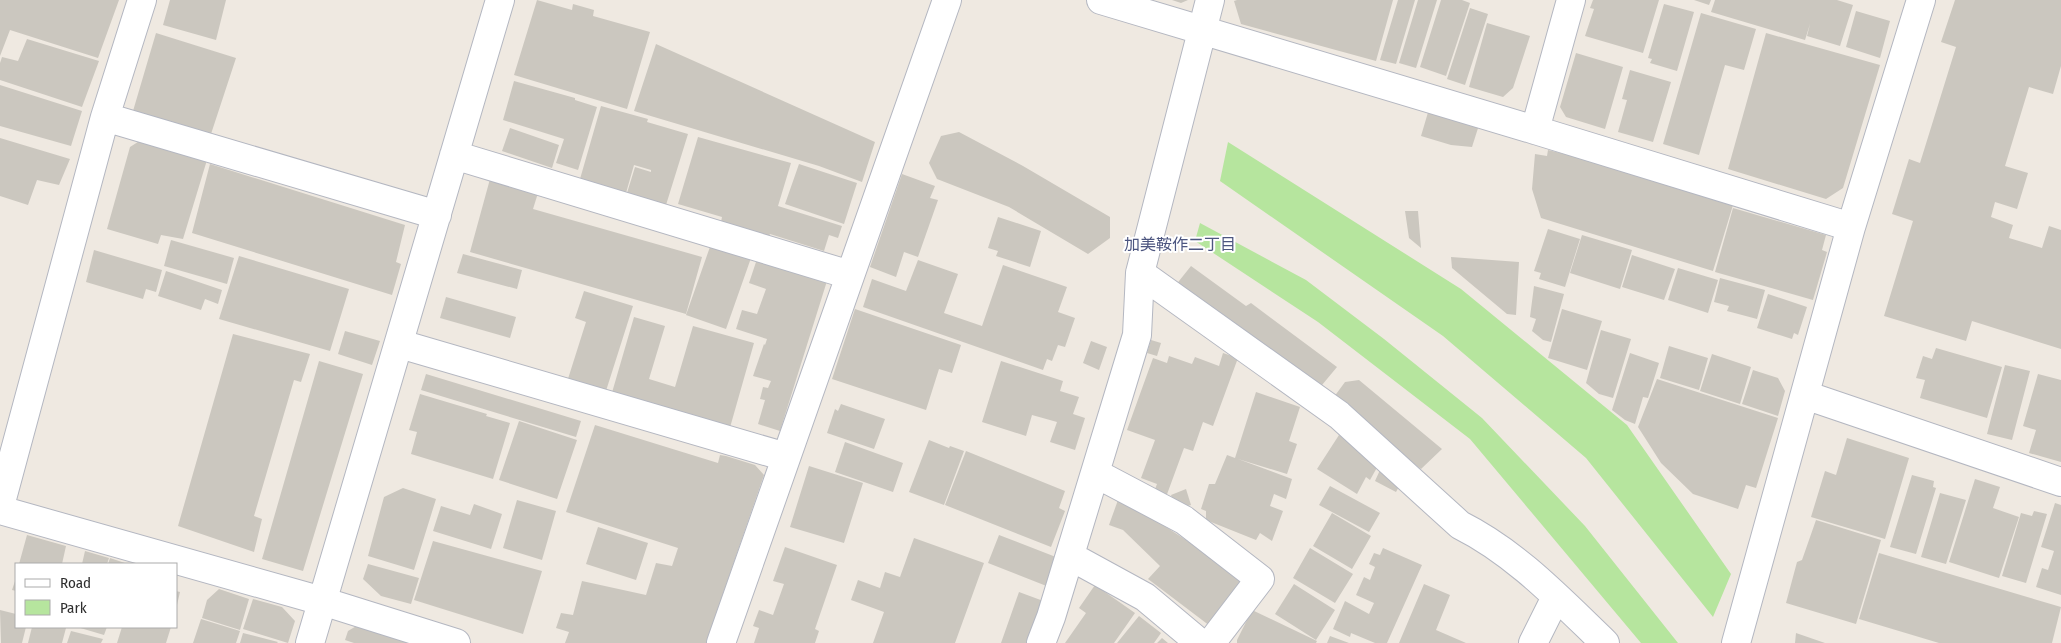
<svg xmlns="http://www.w3.org/2000/svg" width="2061" height="643" font-family="'Fira Sans Condensed','Noto Sans JP',sans-serif">
<style>
.green{fill:#b6e59e}
.building{fill:#cbc7bf}
.lines{fill:none;stroke-linecap:round;stroke-linejoin:round}
.minor-casing{stroke:#b4b7c1;stroke-width:30}
.minor{stroke:#fff;stroke-width:28}
.labels{text-anchor:middle;dominant-baseline:central;stroke-width:4;stroke-linejoin:round;paint-order:stroke}
.neighbourhood-label{font-size:16px;fill:#4d5680;stroke:#fff}
</style>
<rect width="100%" height="100%" fill="#efe9e1"/>
<path class="green" d="M1228,142L1461,289L1627,425L1731,574L1713,617L1586,458L1443,336L1220,181Z
M1200,223L1306,280L1384,339L1482,418L1585,526L1678,643H1641L1470,439L1318,322L1195,241Z"/>
<path class="building" d="M0,0H119L98,58L10,30L0,56Z
M170,0H226L216,40L163,25Z
M537,0L572,10L573,4L594,10L593,16L650,32L627,109L514,75Z
M1172,0H1188L1181,3Z
M1237,0H1393L1376,61L1241,24L1234,1Z
M1398,0H1415L1396,64L1380,60Z
M1418,0H1437L1416,68L1399,63Z
M1441,0H1462L1470,3L1446,76L1420,67Z
M1593,0H1659L1643,53L1585,36L1594,9L1590,8Z
M1694,0H1711L1709,5Z
M1715,0H1837L1853,5L1840,46L1807,36L1810,24L1805,40L1711,12Z
M1955,0H2061V66L2053,94L2029,87L2005,166L2028,173L2017,209L1995,202L1991,217L2013,225L2009,238L2042,248L2049,226L2061,230V349L1972,321L1966,341L1884,316L1913,221L1892,214L1909,159L1920,163L1956,47L1941,42Z
M1664,4L1694,12L1677,71L1650,63L1652,59L1648,58Z
M1470,8L1488,14L1465,85L1447,79Z
M1856,11L1890,21L1880,58L1846,47Z
M1701,13L1756,29L1744,70L1725,65L1699,155L1663,144Z
M1487,23L1530,36L1513,88L1503,97L1469,87Z
M156,33L236,58L211,134L133,111Z
M1766,33L1880,65L1843,188L1826,199L1728,169Z
M27,39L99,61L82,107L0,80V63L2,57L18,61Z
M656,44L875,142L862,182L819,166L634,111Z
M1576,53L1623,67L1605,129L1566,117L1560,107Z
M1630,70L1671,82L1653,142L1618,132L1627,100L1622,99Z
M514,81L575,98V100L597,107L578,170L556,163L564,139L503,120Z
M0,85L82,111L71,146L0,126Z
M601,106L648,119L647,122L688,134L666,205L627,193L635,167L651,172V170L634,165L626,193L580,179Z
M1429,109L1479,125L1472,147L1451,145L1421,136Z
M510,128L559,145L552,168L502,151Z
M959,132L1023,166L1110,217V238L1088,254L1009,207L937,179L929,163L941,136Z
M698,137L791,163L778,206L842,226L838,238L829,235L824,251L770,234L769,236L721,222L722,217L678,204Z
M0,138L70,159L59,185L37,180L28,205L0,196Z
M141,140L207,160L183,239L161,235L158,244L107,229L130,147Z
M1548,150L1639,172L1733,205L1713,271L1541,218L1532,189L1535,154L1547,156Z
M210,164L405,225L396,262L401,264L392,295L192,233Z
M799,164L857,183L844,224L785,204Z
M902,174L935,186L930,198L938,200L918,257L904,252L896,277L870,267Z
M490,179L538,193L533,209L702,257L686,314L470,252Z
M1733,208L1826,235L1822,250L1827,252L1813,300L1715,272Z
M1405,211H1418L1421,248L1409,238Z
M998,217L1041,231L1030,267L996,256L998,251L988,248Z
M1548,229L1580,239L1565,287L1539,279L1541,273L1534,271Z
M1582,235L1632,250L1620,289L1570,273Z
M171,240L234,258L227,284L164,266Z
M711,244L751,258L726,329L686,315Z
M94,250L162,270L156,292L146,289L143,299L86,282Z
M463,254L522,270L517,289L457,273Z
M1632,255L1675,269L1664,300L1622,287Z
M239,256L349,289L330,351L219,319Z
M1451,257L1519,262L1516,315L1507,314L1452,268Z
M757,259L827,281L780,431L758,424L765,400L760,399L763,387L768,388L771,381L753,376L764,344L765,345L767,339L736,329L742,310L757,314L766,289L749,283Z
M918,260L958,274L944,313L982,326L1003,265L1067,287L1058,312L1075,318L1065,347L1058,345L1052,361L1047,359L1043,370L863,307L872,279L906,291Z
M1191,266L1246,306L1251,303L1337,367L1317,391L1175,286Z
M1678,268L1718,280L1708,313L1668,300Z
M166,271L222,290L218,304L205,299L201,310L158,296Z
M1720,278L1765,290L1757,319L1727,311L1729,306L1714,302Z
M1534,286L1564,294L1551,342L1543,340L1532,331L1536,319L1530,317Z
M584,291L633,306L605,394L567,382L586,322L575,318Z
M1768,294L1807,307L1798,335L1794,333L1792,339L1757,328Z
M446,297L516,317L510,338L440,318Z
M855,309L961,345L952,373L939,369L926,410L832,379Z
M1562,309L1602,321L1587,370L1548,358Z
M634,317L665,326L649,379L675,387L693,326L754,343L729,431L611,396Z
M1601,330L1631,339L1613,398L1599,394L1586,383Z
M345,331L380,341L372,365L338,354Z
M233,334L310,354L301,382L294,380L254,516L262,519L254,552L178,526Z
M1151,340L1161,343L1157,356L1147,353Z
M1091,341L1107,347L1099,370L1083,363Z
M1669,346L1708,358L1699,390L1660,378Z
M1936,348L2002,367L1987,418L1920,398L1925,380L1916,378L1923,356L1932,359Z
M1223,353L1238,358L1213,426L1203,422L1193,451L1184,448L1166,497L1154,492L1157,484L1141,478L1155,440L1127,430L1153,358L1167,363L1169,356L1192,364L1195,357L1219,366Z
M1630,353L1659,363L1648,398L1643,397L1635,424L1625,420L1612,410Z
M1712,354L1751,367L1740,404L1700,391Z
M319,361L363,374L303,571L262,559Z
M1001,361L1063,381L1060,391L1079,397L1073,414L1085,418L1075,450L1050,442L1057,422L1032,415L1026,436L982,422Z
M2005,365L2030,371L2012,440L1987,434Z
M1753,370L1778,378L1785,391L1778,416L1742,404Z
M426,374L581,421L576,437L421,390Z
M2038,374L2061,380V462L2029,453L2036,430L2023,426Z
M1657,379L1778,418L1756,488L1746,485L1738,509L1693,494L1661,463L1638,427Z
M1359,380L1442,449L1421,469L1331,401L1345,382Z
M1256,392L1300,407L1289,441L1297,444L1287,474L1238,459L1292,479L1286,499L1274,494L1270,506L1283,511L1272,541L1260,533L1256,540L1206,520V511L1201,509L1209,484H1215L1227,455L1235,458Z
M420,394L487,414L486,416L510,423L493,479L411,454L417,432L409,430Z
M841,404L885,419L874,449L827,433L835,409L838,411Z
M519,421L577,440L557,499L499,480Z
M595,425L718,463L720,455L726,456L755,465L764,475L706,643H565L569,632L556,628L561,613L573,615L582,581L646,595L656,563L672,566L678,548L566,512Z
M1339,435L1360,448L1358,451L1379,464L1370,480L1366,477L1357,494L1317,469Z
M1847,438L1909,458L1885,539L1811,517L1825,471L1836,475Z
M929,440L949,448L950,446L964,451L944,505L909,492Z
M845,442L903,463L893,492L835,472Z
M966,451L1065,491L1059,508L1065,511L1051,547L945,505Z
M809,466L863,483L844,543L790,527Z
M1380,470L1402,481L1396,492L1375,481Z
M1912,475L1934,481L1933,487L1936,488L1916,554L1890,547Z
M1975,479L2000,487L1993,508L2019,517L1999,578L1949,562Z
M1330,486L1380,513L1369,532L1319,505Z
M403,488L436,499L414,570L368,556L384,497Z
M1186,489L1191,505L1176,510L1171,495Z
M1940,493L1966,500L1946,564L1921,557Z
M517,500L556,511L542,560L503,548Z
M1118,500L1131,504L1244,578L1210,626L1148,579L1160,566L1123,530L1109,525Z
M2055,503L2061,505V595L2036,587L2042,568L2048,570L2054,551L2041,547Z
M474,504L502,514L491,549L433,531L441,506L470,515Z
M2034,511L2047,514L2026,583L2002,576L2021,513L2032,516Z
M1332,513L1371,536L1352,569L1313,546Z
M1816,520L1881,540L1856,624L1786,603L1797,562L1802,560Z
M598,527L648,543L636,580L586,564Z
M27,535L66,546L62,564H19Z
M999,535L1061,559L1049,587L988,563Z
M914,538L984,563L955,643H873L884,612L851,600L858,580L880,588L885,572L900,577Z
M433,541L542,571L523,634L414,600Z
M785,547L837,565L815,629L819,631L815,643H754L759,628L753,626L759,610L773,615L784,584L773,581Z
M1310,548L1353,574L1335,603L1293,578Z
M1383,548L1422,565L1387,643H1375L1351,633L1350,637L1333,629L1345,601L1369,614L1374,603L1356,595L1364,577L1370,580L1375,567L1369,564L1374,553L1380,555Z
M85,551L109,558L107,564H82Z
M1879,553L2061,607L2052,643H1939L1859,619Z
M110,558L128,564H108Z
M368,564L419,578L411,604L381,596L363,579Z
M16,578V591L12,590Z
M1294,584L1335,610L1316,640L1275,614Z
M1424,584L1450,595L1436,630L1466,643H1399Z
M1095,585L1135,613L1114,643H1065L1086,613L1079,608Z
M219,589L249,599L240,630L202,618L207,600Z
M176,591L180,592L177,605H176Z
M1019,592L1046,602L1030,643H1001Z
M253,599L282,607L295,621L288,643L243,629Z
M0,610L16,614V627H26L22,643H1Z
M1252,610L1317,641L1316,643H1237V640Z
M1139,616L1161,633L1154,643H1117Z
M201,619L240,631L236,643H193Z
M358,625L411,643H354L345,640L348,631Z
M32,627L66,628L62,643H28Z
M77,627H107L104,635Z
M122,627H171L166,643H117Z
M71,631L103,639L101,643H67Z
M243,633L278,642L277,643H240Z
M1796,633L1825,643H1795Z
M1330,636L1349,643H1327Z
M1162,638L1168,643H1157Z"/>
<g class="lines">
<g class="minor-casing">
<path id="minor" d="M1101,0L1535,130L1851,227
M105,117L437,215
M1535,130L1571,0
M454,155L850,275
M1140,273L1339,415L1460,525C1516,553 1560,600 1605,643
M400,344L786,457
M1805,395L2061,482
M1095,473L1184,520L1260,579L1211,643
M0,506L105,117L142,0
M0,510L322,601L456,643
M1070,556L1145,597L1200,643
M310,643L500,0
M721,643L947,0
M1041,643L1051,617L1137,335L1140,273L1210,0
M1533,643L1556,597
M1736,643L1851,227L1921,0"/>
</g>
<use href="#minor" class="minor"/>
</g>
<g class="labels">
<g class="neighbourhood-label">
<text x="1180" y="244">加美鞍作二丁目</text>
</g>
</g>
<rect x="15" y="563" width="162" height="65" fill="#ffffff" stroke="#ababab"/>
<rect x="25" y="579" width="25" height="8" fill="#ffffff" stroke="#ababab"/>
<text x="60" y="588" font-size="15" fill="#2e2e2e">Road</text>
<rect x="25" y="600" width="25" height="15" fill="#b6e59e" stroke="#ababab"/>
<text x="60" y="613" font-size="15" fill="#2e2e2e">Park</text>
</svg>
